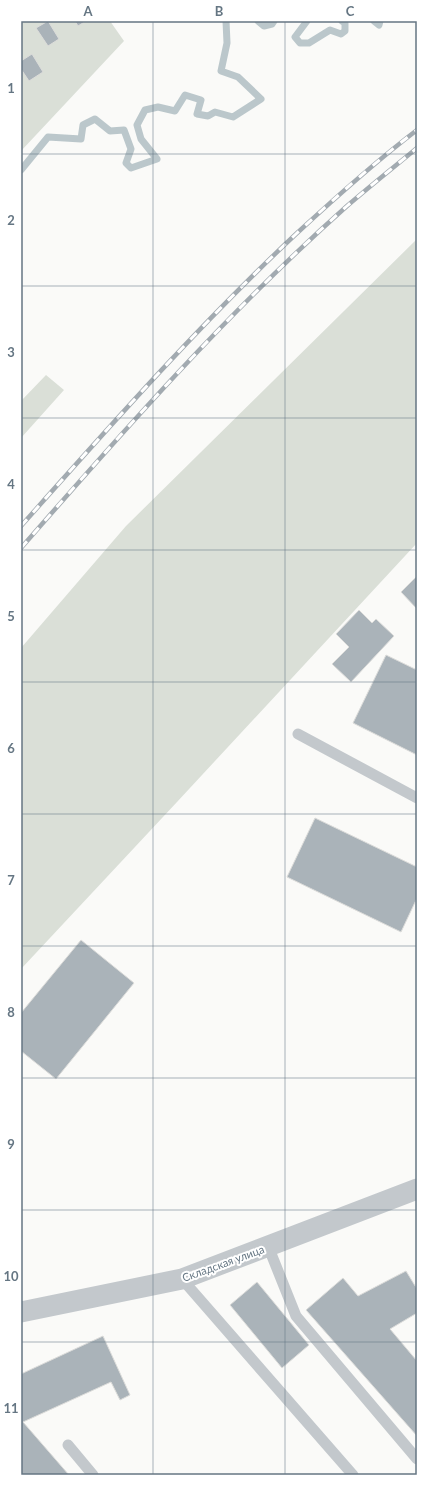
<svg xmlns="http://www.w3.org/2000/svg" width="438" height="1496" font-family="Lato,sans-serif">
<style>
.green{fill:#dadfd7}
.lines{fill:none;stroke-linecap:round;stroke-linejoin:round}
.stream{stroke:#bbc7cb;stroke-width:7}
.building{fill:#aab3b9;stroke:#dcdcda}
.lane{stroke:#c3c8cc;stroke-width:11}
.street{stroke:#c3c8cc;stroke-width:21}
.rail-casing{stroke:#a2aab0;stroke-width:4.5}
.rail{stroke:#fff;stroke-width:3;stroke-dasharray:9;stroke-linecap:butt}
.grid{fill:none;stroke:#657683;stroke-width:1;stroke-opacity:0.55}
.labels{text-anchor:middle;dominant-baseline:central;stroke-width:4;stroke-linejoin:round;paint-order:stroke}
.street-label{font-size:11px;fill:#657683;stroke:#fff}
.neatline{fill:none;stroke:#657683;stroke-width:1.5}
.grid-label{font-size:13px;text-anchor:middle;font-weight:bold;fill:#657683}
</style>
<rect width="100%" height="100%" fill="#fafaf8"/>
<path class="green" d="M21,21H110L124,41L21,151Z
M417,239V543L177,802L21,969V648L126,526Z
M46,375L64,390L21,438V401Z"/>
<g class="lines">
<path class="stream" d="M258,21L264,26L272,24L274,21
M307,21L295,37L300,43H309L330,30L341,34L345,31V23L342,21
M374,21L379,25L380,21
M21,170L48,137L81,139L83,125L95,119L110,131L124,130L131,149L126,163L131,168L157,159L141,139L137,125L145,110L158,107L175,111L185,95L201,100L197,114L208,116L215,112L233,117L261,99L238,77L221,71L227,43L226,21"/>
</g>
<path class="building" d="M48,21L59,39L48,46L36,28Z
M75,21H86L78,26Z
M32,54L43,72L29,81L21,69V61Z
M417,576V609L401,592Z
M359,610L372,623L376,619L394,636L351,682L332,664L349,647L336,634Z
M386,655L417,670V755L353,723Z
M315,818L417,867V898L401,932L287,877Z
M81,940L134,983L56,1079L21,1051V1013Z
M406,1271L417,1289V1313L390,1329L417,1361V1436L306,1310L343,1278L358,1296Z
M257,1282L309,1345L282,1368L230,1305Z
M103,1336L130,1395L120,1400L111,1382L23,1422L69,1475H21V1374Z"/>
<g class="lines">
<path class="lane" d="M298,734L417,798
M268,1246L296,1316L417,1459
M182,1279L353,1475
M68,1445L93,1475"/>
<path class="street" d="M21,1312L182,1279L417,1189"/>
<g class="rail-casing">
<path id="rail" d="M21,526C110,426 198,326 296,234C335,198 375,162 417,130
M21,548C125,429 229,311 347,206C370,186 394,167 417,148"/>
</g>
<use href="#rail" class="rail"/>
</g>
<path class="grid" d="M153,21V1475M285,21V1475M21,154H417M21,286H417M21,418H417M21,550H417M21,682H417M21,814H417M21,946H417M21,1078H417M21,1210H417M21,1342H417"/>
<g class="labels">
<g class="street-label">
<text transform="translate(223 1263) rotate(-20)">Складская улица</text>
</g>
</g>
<rect width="438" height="1496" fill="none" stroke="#ffffff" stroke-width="44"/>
<rect x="22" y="22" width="394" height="1452" class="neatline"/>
<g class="grid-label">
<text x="88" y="16">A</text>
<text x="219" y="16">B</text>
<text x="350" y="16">C</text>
<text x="11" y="93">1</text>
<text x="11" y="225">2</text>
<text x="11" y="357">3</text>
<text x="11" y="489">4</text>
<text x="11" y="621">5</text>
<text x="11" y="753">6</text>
<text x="11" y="885">7</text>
<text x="11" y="1017">8</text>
<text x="11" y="1149">9</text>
<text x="11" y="1281">10</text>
<text x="11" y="1413">11</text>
</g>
</svg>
